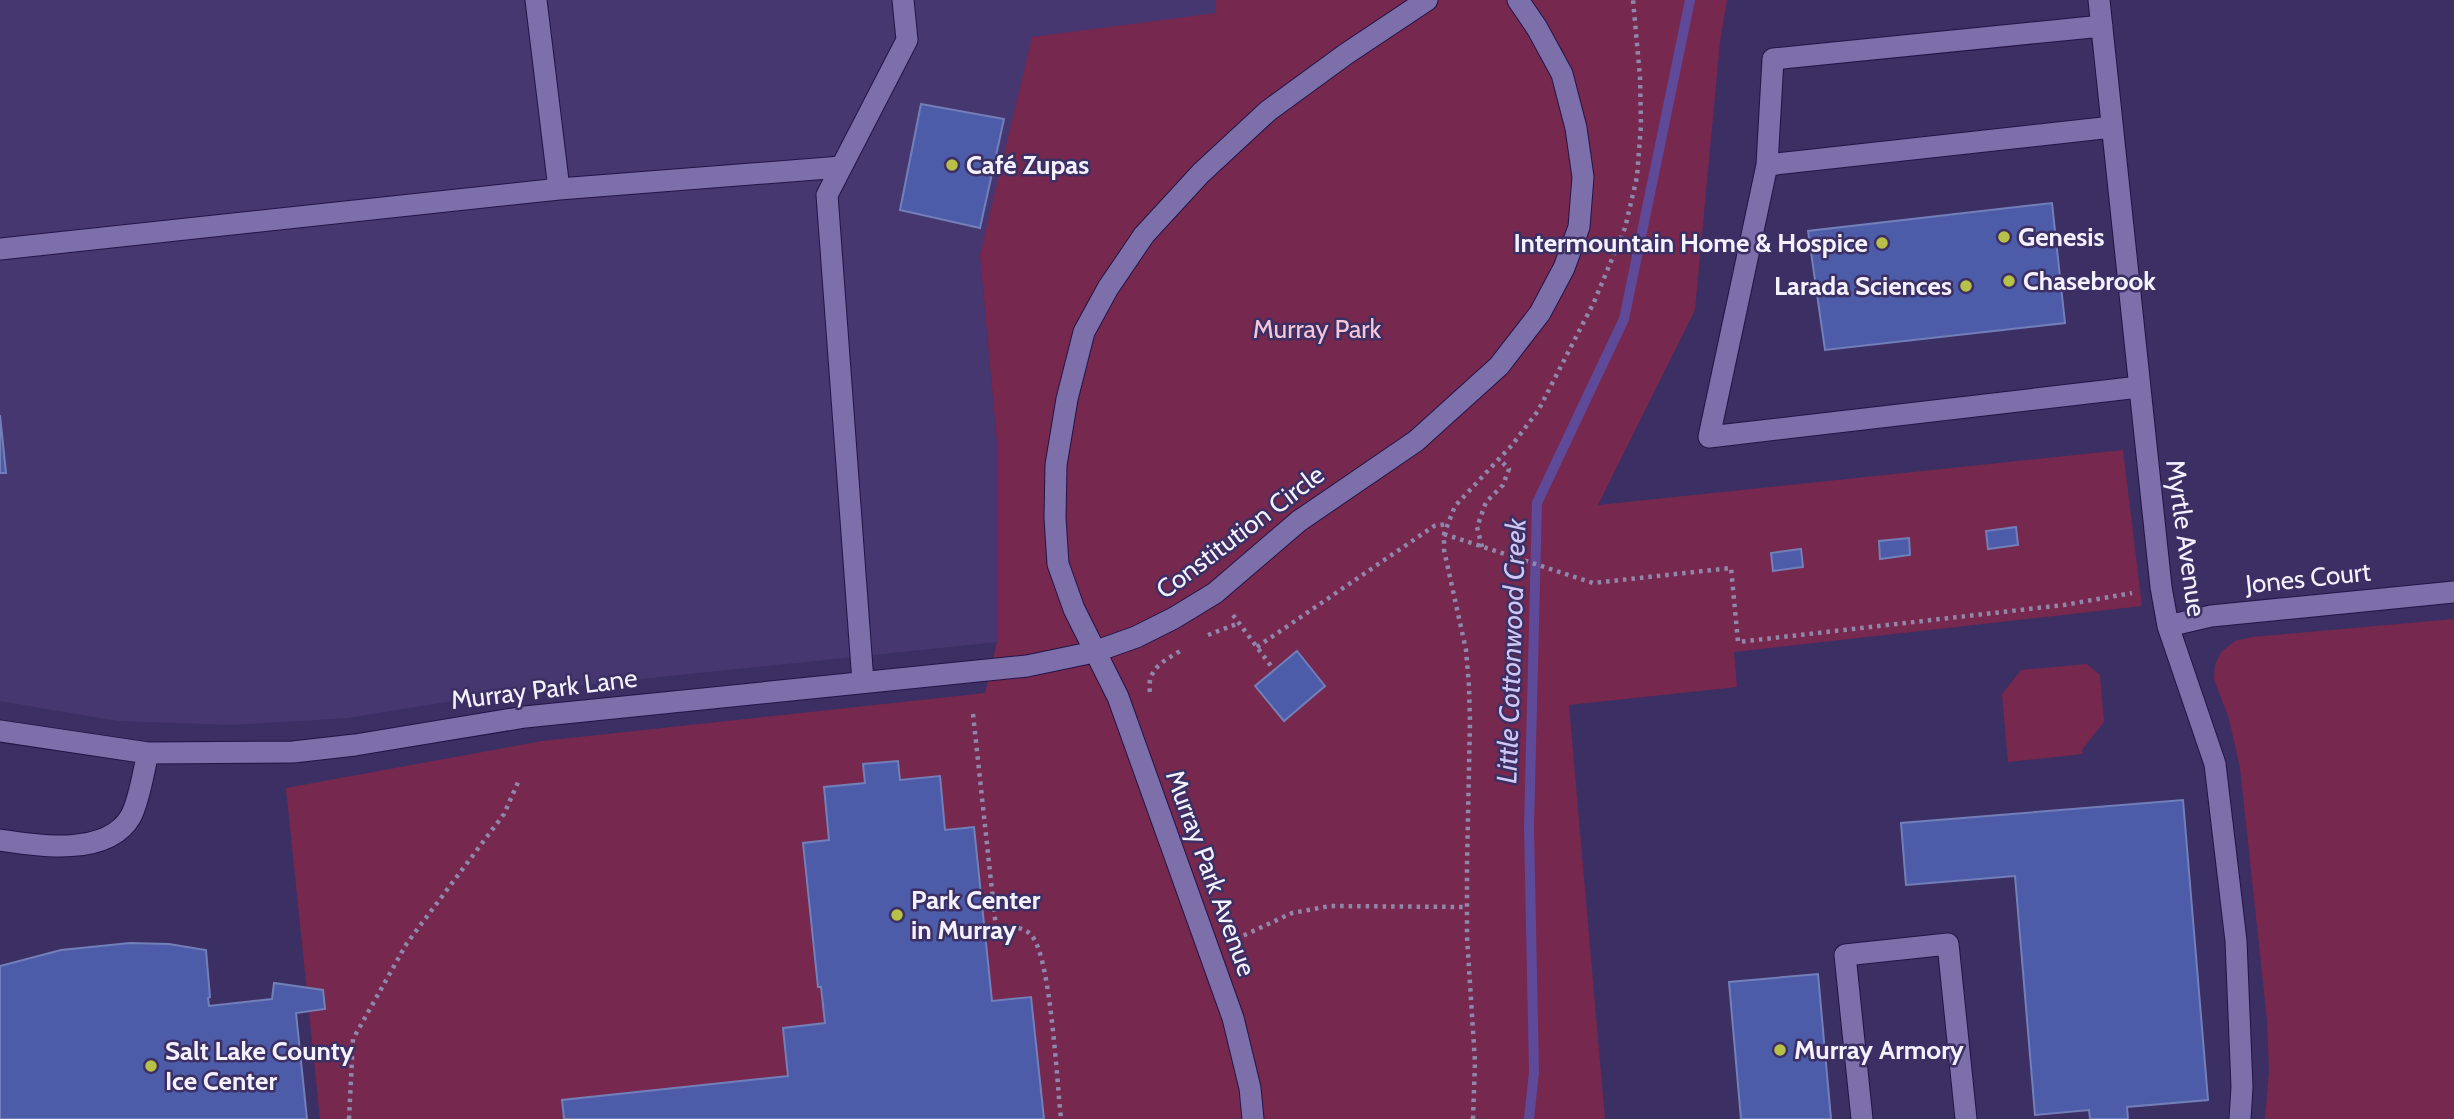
<svg xmlns="http://www.w3.org/2000/svg" width="2454" height="1119" font-family="Cabin,sans-serif">
<style>
.built{fill:#463771}
.green{fill:#76284e}
.lines{fill:none;stroke-linecap:round;stroke-linejoin:round}
.stream{stroke:#5e4a99;stroke-width:10}
.building{fill:#4d5ca9;stroke:#727fb9;stroke-width:2}
.minor-casing{stroke:#241447;stroke-width:23}
.path{stroke:#9088aa;stroke-width:4.5;stroke-dasharray:3.5 5;stroke-linecap:butt}
.minor{stroke:#7c6faa;stroke-width:21}
.poi-dot{fill:#b8c147;stroke:#3c2f63;stroke-width:2.5}
.labels{text-anchor:middle;dominant-baseline:central;stroke-width:5;stroke-linejoin:round;paint-order:stroke}
.poi-label{font-size:26px;font-weight:bold;fill:#f3f1fe;stroke:#3c2f63;text-anchor:start}
.park-label{font-size:26px;fill:#f6c5d8;stroke:#3c2f63}
.street-label{font-size:26px;fill:#f3f1fe;stroke:#3c2f63}
.water-label{font-size:28px;font-style:italic;fill:#cfc7f3;stroke:#3c2f63}
</style>
<rect width="100%" height="100%" fill="#3c2f63"/>
<path class="built" d="M0,0H1215L1217,13L980,255L997,442V642L497,694L347,718L233,725L118,721L0,701Z"/>
<path class="green" d="M1215,0H1727L1720,42L1695,310L1598,505L2123,450L2142,606L1734,652L1737,687L1569,705L1605,1119H320L286,788L542,741L985,693L997,642V442L980,255L1032,37L1216,13Z
M2454,619V1119H2265L2269,1071L2267,1020L2240,768L2229,719L2214,679L2215,665L2221,652L2235,641L2252,637Z
M2087,664L2100,675L2104,722L2082,750L2083,754L2008,762L2002,694L2021,670Z"/>
<g class="lines">
<path class="stream" d="M1529,1119L1534,1072L1529,827L1537,503L1624,319L1690,0"/>
</g>
<path class="building" d="M921,104L1004,119L980,228L900,210Z
M2052,203L2065,323L1825,350L1808,231Z
M0,415L6,473H0Z
M2016,527L2018,545L1988,549L1986,531Z
M1909,538L1910,555L1880,559L1879,541Z
M1801,549L1803,567L1773,571L1771,553Z
M1297,651L1325,686L1284,721L1255,686Z
M898,761L900,780L940,776L945,830L974,827L992,1001L1031,997L1044,1119H564L562,1100L788,1076L783,1028L825,1023L821,987H818L803,843L829,840L824,787L865,783L863,764Z
M2183,800L2208,1100L2127,1107L2128,1119H2090L2089,1110L2035,1115L2015,876L1906,885L1901,823Z
M130,943L169,944L206,950L210,997L208,998L209,1006L272,999L274,983L323,990L325,1009L296,1013L307,1119H0V966L61,950Z
M1818,974L1831,1119H1741L1729,982Z"/>
<g class="lines">
<g class="minor-casing">
<path id="minor" d="M536,0L559,189L841,167
M2099,0L2161,587L2168,626L2215,764L2236,941L2242,1087L2240,1119
M2102,26L1773,59L1767,165L1709,437L2139,387
M1767,165L2112,127
M0,249L559,189
M2168,626L2211,616L2454,592
M863,682L827,195L907,40L903,0
M0,731L148,753L293,752L355,745L525,717L1027,666L1094,652L1136,637L1174,618L1215,593L1299,521L1416,441L1499,366L1540,313L1564,268L1579,227L1583,177L1576,128L1562,74L1537,28L1518,0
M0,840C38,846 108,857 131,816C140,798 143,773 148,753
M1253,1119L1250,1088L1233,1018L1118,697L1074,609L1058,564L1055,518L1056,465L1067,399L1084,332L1108,288L1144,235L1201,173L1268,111L1346,54L1427,0
M1862,1119L1845,955L1948,944L1966,1119"/>
</g>
<path class="path" d="M1444,534L1593,583L1731,568L1738,642L2064,605L2132,593
M1482,547L1477,527L1486,502L1503,485L1509,469L1499,459
M1233,615L1274,670
M1208,635L1239,623
M1257,647L1434,526L1447,524
M1150,692C1146,669 1165,660 1182,650
M973,714L996,928C1008,927 1023,925 1032,936C1051,959 1057,1084 1061,1119
M1236,939L1292,913L1330,906L1467,907
M349,1119L353,1039L407,943L504,814L519,780
M1473,1119L1475,1062L1467,937V866L1470,721L1469,686L1466,650L1444,550V534L1455,506L1512,445L1538,411L1594,302L1625,228L1637,177L1641,125L1640,77L1633,0"/>
<use href="#minor" class="minor"/>
</g>
<g class="poi-dot">
<circle cx="952" cy="165" r="7"/>
<circle cx="2004" cy="237" r="7"/>
<circle cx="1882" cy="243" r="7"/>
<circle cx="2009" cy="281" r="7"/>
<circle cx="1966" cy="286" r="7"/>
<circle cx="897" cy="915" r="7"/>
<circle cx="1780" cy="1050" r="7"/>
<circle cx="151" cy="1066" r="7"/>
</g>
<g class="labels">
<g class="poi-label">
<text x="966" y="165">Café Zupas</text>
<text x="2018" y="237">Genesis</text>
<text x="1868" y="243" text-anchor="end">Intermountain Home &amp; Hospice</text>
<text x="2023" y="281">Chasebrook</text>
<text x="1952" y="286" text-anchor="end">Larada Sciences</text>
<text x="911" y="900">Park Center<tspan x="911" dy="30">in Murray</tspan></text>
<text x="1794" y="1050">Murray Armory</text>
<text x="165" y="1051">Salt Lake County<tspan x="165" dy="30">Ice Center</tspan></text>
</g>
<g class="park-label">
<text x="1317" y="329">Murray Park</text>
</g>
<g class="street-label">
<text transform="translate(1240 532) rotate(-37)">Constitution Circle</text>
<text transform="translate(2186 538) rotate(82)">Myrtle Avenue</text>
<text transform="translate(2308 578) rotate(-6)">Jones Court</text>
<text transform="translate(544 689) rotate(-7)">Murray Park Lane</text>
<text transform="translate(1211 873) rotate(70)">Murray Park Avenue</text>
</g>
<g class="water-label">
<text transform="translate(1511 651) rotate(-88)">Little Cottonwood Creek</text>
</g>
</g>
</svg>
